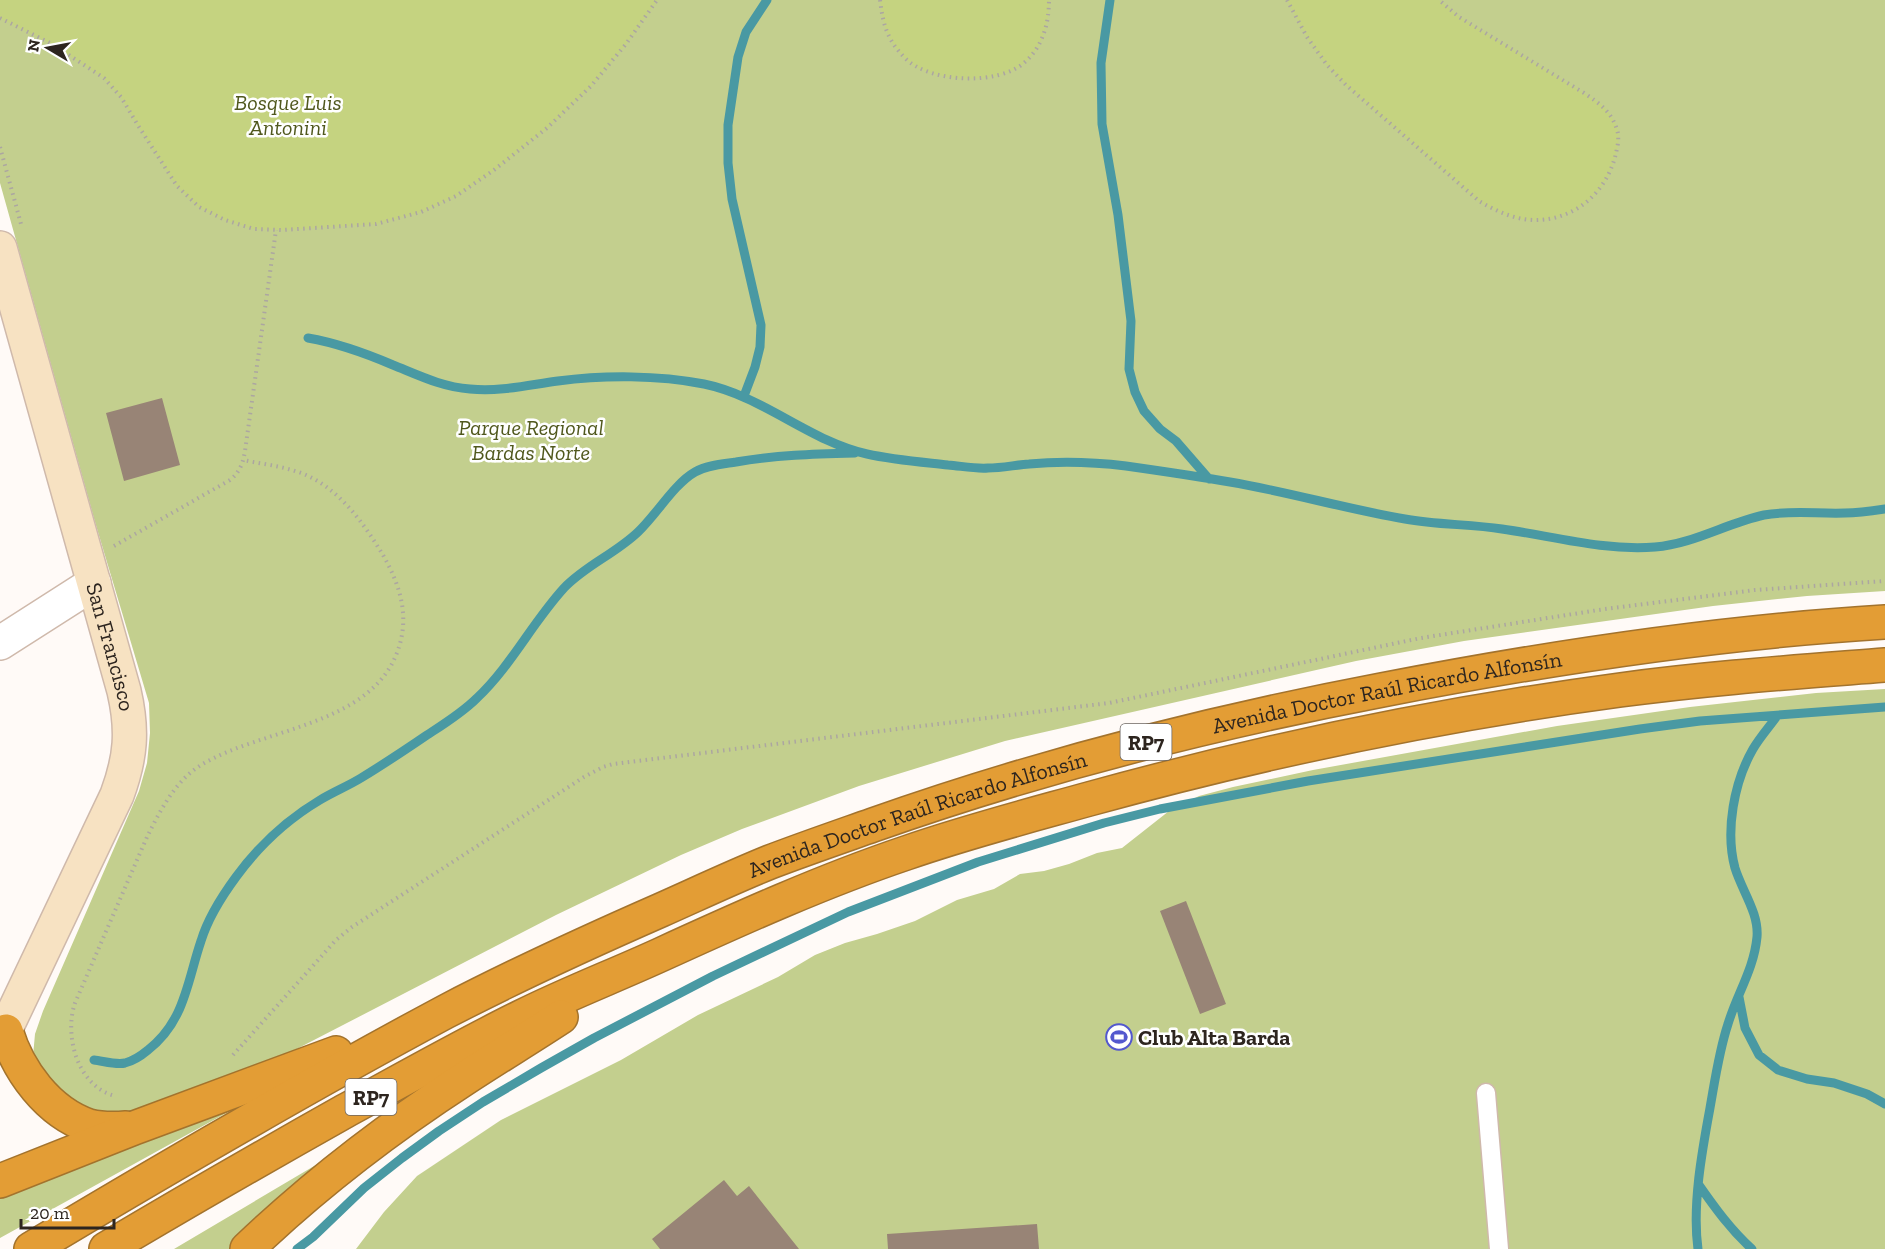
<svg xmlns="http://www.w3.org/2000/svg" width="1885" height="1249" font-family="'Zilla Slab',serif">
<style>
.green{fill:#c3cf8e}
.forest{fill:#c5d380}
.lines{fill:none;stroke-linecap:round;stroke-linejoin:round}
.stream{stroke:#4999a3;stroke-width:9}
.building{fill:#988476}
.service-casing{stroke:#cfb9ab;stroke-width:21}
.minor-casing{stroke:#cfb9ab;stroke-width:36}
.secondary-casing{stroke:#cfb9ab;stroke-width:36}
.motorway-casing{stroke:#a3732d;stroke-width:36}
.path{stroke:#aca6a1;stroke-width:4;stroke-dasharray:1.5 4.5;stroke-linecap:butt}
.service{stroke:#fff;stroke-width:18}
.minor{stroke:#fff;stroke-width:33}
.secondary{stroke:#f7e2c2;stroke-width:33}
.motorway{stroke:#e39d35;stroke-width:33}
.labels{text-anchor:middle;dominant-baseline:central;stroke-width:5;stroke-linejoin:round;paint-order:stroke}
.shield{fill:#fff;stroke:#6c6662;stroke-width:1.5}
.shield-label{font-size:21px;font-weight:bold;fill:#2d251f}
.park-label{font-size:22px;font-style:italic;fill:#50581d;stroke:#fff}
.street-label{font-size:22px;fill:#2d251f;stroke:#fff}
.poi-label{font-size:22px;font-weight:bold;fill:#2d251f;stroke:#fff;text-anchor:start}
</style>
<rect width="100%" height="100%" fill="#fffaf7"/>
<path class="green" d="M0,0H1885V591L1807,596L1713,606L1464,641L1356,661L1005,741L859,786L742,829L681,855L556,915L254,1071L112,1120L51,1090L33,1056L35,1034L43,1011L139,791L147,763L150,733L149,703L95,522L0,183Z
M1885,689V1249H356L384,1212L417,1176L501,1120L621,1060L698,1015L778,977L815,955L845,943L877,934L915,921L957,900L994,889L1020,874L1044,871L1069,864L1097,853L1122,848L1169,811L1199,796L1233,787L1313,770L1557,726L1690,707L1816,693Z
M230,1111L0,1238V1190L86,1155Z
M331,1156L234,1249H174Z"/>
<path class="forest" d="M0,0H657L626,44L591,86L547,128L495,170L456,196L421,212L376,224L282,230L254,229L225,220L199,207L177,186L139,127L121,97L104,78L52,44L0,18Z
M880,0H1049C1049,23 1043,46 1025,62C999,86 929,83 905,58C887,40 883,23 880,0Z
M1287,0H1439L1459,17L1601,104C1608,112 1616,121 1618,132C1620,140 1617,151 1614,159C1604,195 1573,219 1536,220C1515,221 1496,211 1479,201L1346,85L1327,65L1307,37Z"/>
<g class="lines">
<path class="stream" d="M1110,0L1101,63L1102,124L1118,215L1131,321L1129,369L1135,392L1144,411L1160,429L1176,441L1209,479
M308,338C337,343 365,353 393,365C418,375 442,387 470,389C500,392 528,385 558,381C604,375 658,375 704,384C763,396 809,441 867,454C894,460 921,462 948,465C961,466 975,469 988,468C1002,468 1015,465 1029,464C1061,461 1093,462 1126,466C1161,471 1196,476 1230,482C1289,492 1346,509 1405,519C1437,525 1470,524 1502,529C1552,536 1603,551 1655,547C1693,544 1727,523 1764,515C1791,510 1817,514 1845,513C1858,513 1872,511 1885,509
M744,396L755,367L760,347L761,325L732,199L728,163V125L738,57L746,32L767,0
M1739,997L1745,1028L1759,1055L1778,1070L1807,1079L1834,1083L1867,1094L1885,1104
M94,1060C103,1061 116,1065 125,1063C133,1061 142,1055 148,1050C185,1021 187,982 201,941C208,918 222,896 236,877C258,847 288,819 320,800C333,792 348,786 361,778C384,764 405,750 427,735C444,724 462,713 477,698C511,666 532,623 564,588C586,565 615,554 638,532C657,514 674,484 695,472C707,465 723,464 736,462C775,455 814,454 855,453
M1699,1185C1715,1208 1731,1230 1752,1249
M297,1249L313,1237L364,1188L402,1158L439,1131L483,1102L541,1068L594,1038L713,976L848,912L978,862L1104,823L1160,809L1308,781L1640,729L1700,721L1885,707
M1698,1249C1692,1206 1702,1151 1710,1108C1715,1080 1719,1051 1728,1024C1737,994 1754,969 1757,937C1759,913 1742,891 1735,868C1725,831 1734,782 1753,749C1760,737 1770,726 1777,716"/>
</g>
<path class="building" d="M162,398L180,465L124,481L106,413Z
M1186,901L1226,1004L1200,1014L1160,911Z
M724,1180L737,1196L749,1186L799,1249H660L652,1239Z
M1037,1224L1039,1249H888L887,1234Z"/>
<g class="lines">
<g class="service-casing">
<path id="service" d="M1486,1093L1499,1249"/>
</g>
<g class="minor-casing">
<path id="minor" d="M0,643L94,583"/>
</g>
<g class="secondary-casing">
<g id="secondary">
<path id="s1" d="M0,248L124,691C133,730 131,757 117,795L0,1041"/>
</g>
</g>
<g class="motorway-casing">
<g id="motorway">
<path d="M6,1031C18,1071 48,1112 89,1126C101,1129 114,1129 126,1128"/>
<path d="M0,1181L134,1128L336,1053"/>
<path id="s2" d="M31,1249C168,1167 305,1087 445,1012C516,975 588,942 661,910C697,894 733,877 770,862C804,849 839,837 873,825C1040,766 1209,723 1382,690C1547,658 1718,632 1885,622"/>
<path d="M106,1249C185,1202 265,1156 345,1111C404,1079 462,1046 521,1017C567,994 614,976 660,955C741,918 823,881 906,853C966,832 1028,816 1089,799C1263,751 1441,714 1620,690C1708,678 1796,672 1885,665"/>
<path d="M247,1249C313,1186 387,1129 464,1079C496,1058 529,1038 561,1017"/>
</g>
</g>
<path class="path" d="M880,0C883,24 887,40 905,58C929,83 999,86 1025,62C1043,46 1049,23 1049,0
M1287,0L1307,37L1327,65L1346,85L1479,201C1496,211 1515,220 1535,220C1574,220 1605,194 1615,157C1617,149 1620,138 1617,130C1612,112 1599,103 1584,93L1459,17L1439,0
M0,18L52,44L104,78L121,97L139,127L177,186L199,207L225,220L254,229L282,230L376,224L421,212L456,196L494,170L547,128L591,86L626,44L657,0
M0,147L21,224
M114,546L230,480C240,472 243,463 245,451L276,230
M233,1055L336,940L352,927L584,777L603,767L613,764L1109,703L1421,638L1605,609L1755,590L1885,581
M112,1095C77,1084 64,1035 75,1003L147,837C160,811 175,781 201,765C262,728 372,726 398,650C410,616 400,585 383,555C363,522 338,487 301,473C282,466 262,464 243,460"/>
<use href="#service" class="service"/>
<use href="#minor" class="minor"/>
<use href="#secondary" class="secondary"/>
<use href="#motorway" class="motorway"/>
</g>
<defs>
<g id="stadium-ring" transform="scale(1.35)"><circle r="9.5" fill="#fff" stroke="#5358ce" stroke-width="1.5"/><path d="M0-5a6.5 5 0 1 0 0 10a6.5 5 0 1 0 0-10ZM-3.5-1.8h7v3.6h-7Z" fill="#5358ce"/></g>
</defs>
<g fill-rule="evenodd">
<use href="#stadium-ring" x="1119" y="1037"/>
</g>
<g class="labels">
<g class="shield">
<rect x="1120.5" y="724" width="51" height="36" rx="4.5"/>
<rect x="345.5" y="1079" width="51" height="36" rx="4.5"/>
</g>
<g class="shield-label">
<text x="1146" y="742">RP7</text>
<text x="371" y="1097">RP7</text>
</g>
<g class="park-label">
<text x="288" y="102">Bosque Luis<tspan x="288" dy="25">Antonini</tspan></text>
<text x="531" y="427">Parque Regional<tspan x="531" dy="25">Bardas Norte</tspan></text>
</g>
<g class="street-label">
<text stroke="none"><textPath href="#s1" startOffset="414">San Francisco</textPath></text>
<text stroke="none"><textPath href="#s2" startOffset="1476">Avenida Doctor Raúl Ricardo Alfonsín</textPath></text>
<text stroke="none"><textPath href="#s2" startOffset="990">Avenida Doctor Raúl Ricardo Alfonsín</textPath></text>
</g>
<g class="poi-label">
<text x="1138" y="1037">Club Alta Barda</text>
</g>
</g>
<g transform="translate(48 48) rotate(280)" stroke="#ffffff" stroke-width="4.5" paint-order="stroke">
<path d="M0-4.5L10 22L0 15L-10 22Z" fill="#2d251f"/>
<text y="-9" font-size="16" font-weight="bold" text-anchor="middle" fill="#2d251f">N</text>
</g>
<path d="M21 1219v9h93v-9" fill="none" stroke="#2d251f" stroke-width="3"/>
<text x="30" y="1219" font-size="18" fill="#2d251f" stroke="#ffffff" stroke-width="4.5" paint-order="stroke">20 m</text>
</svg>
